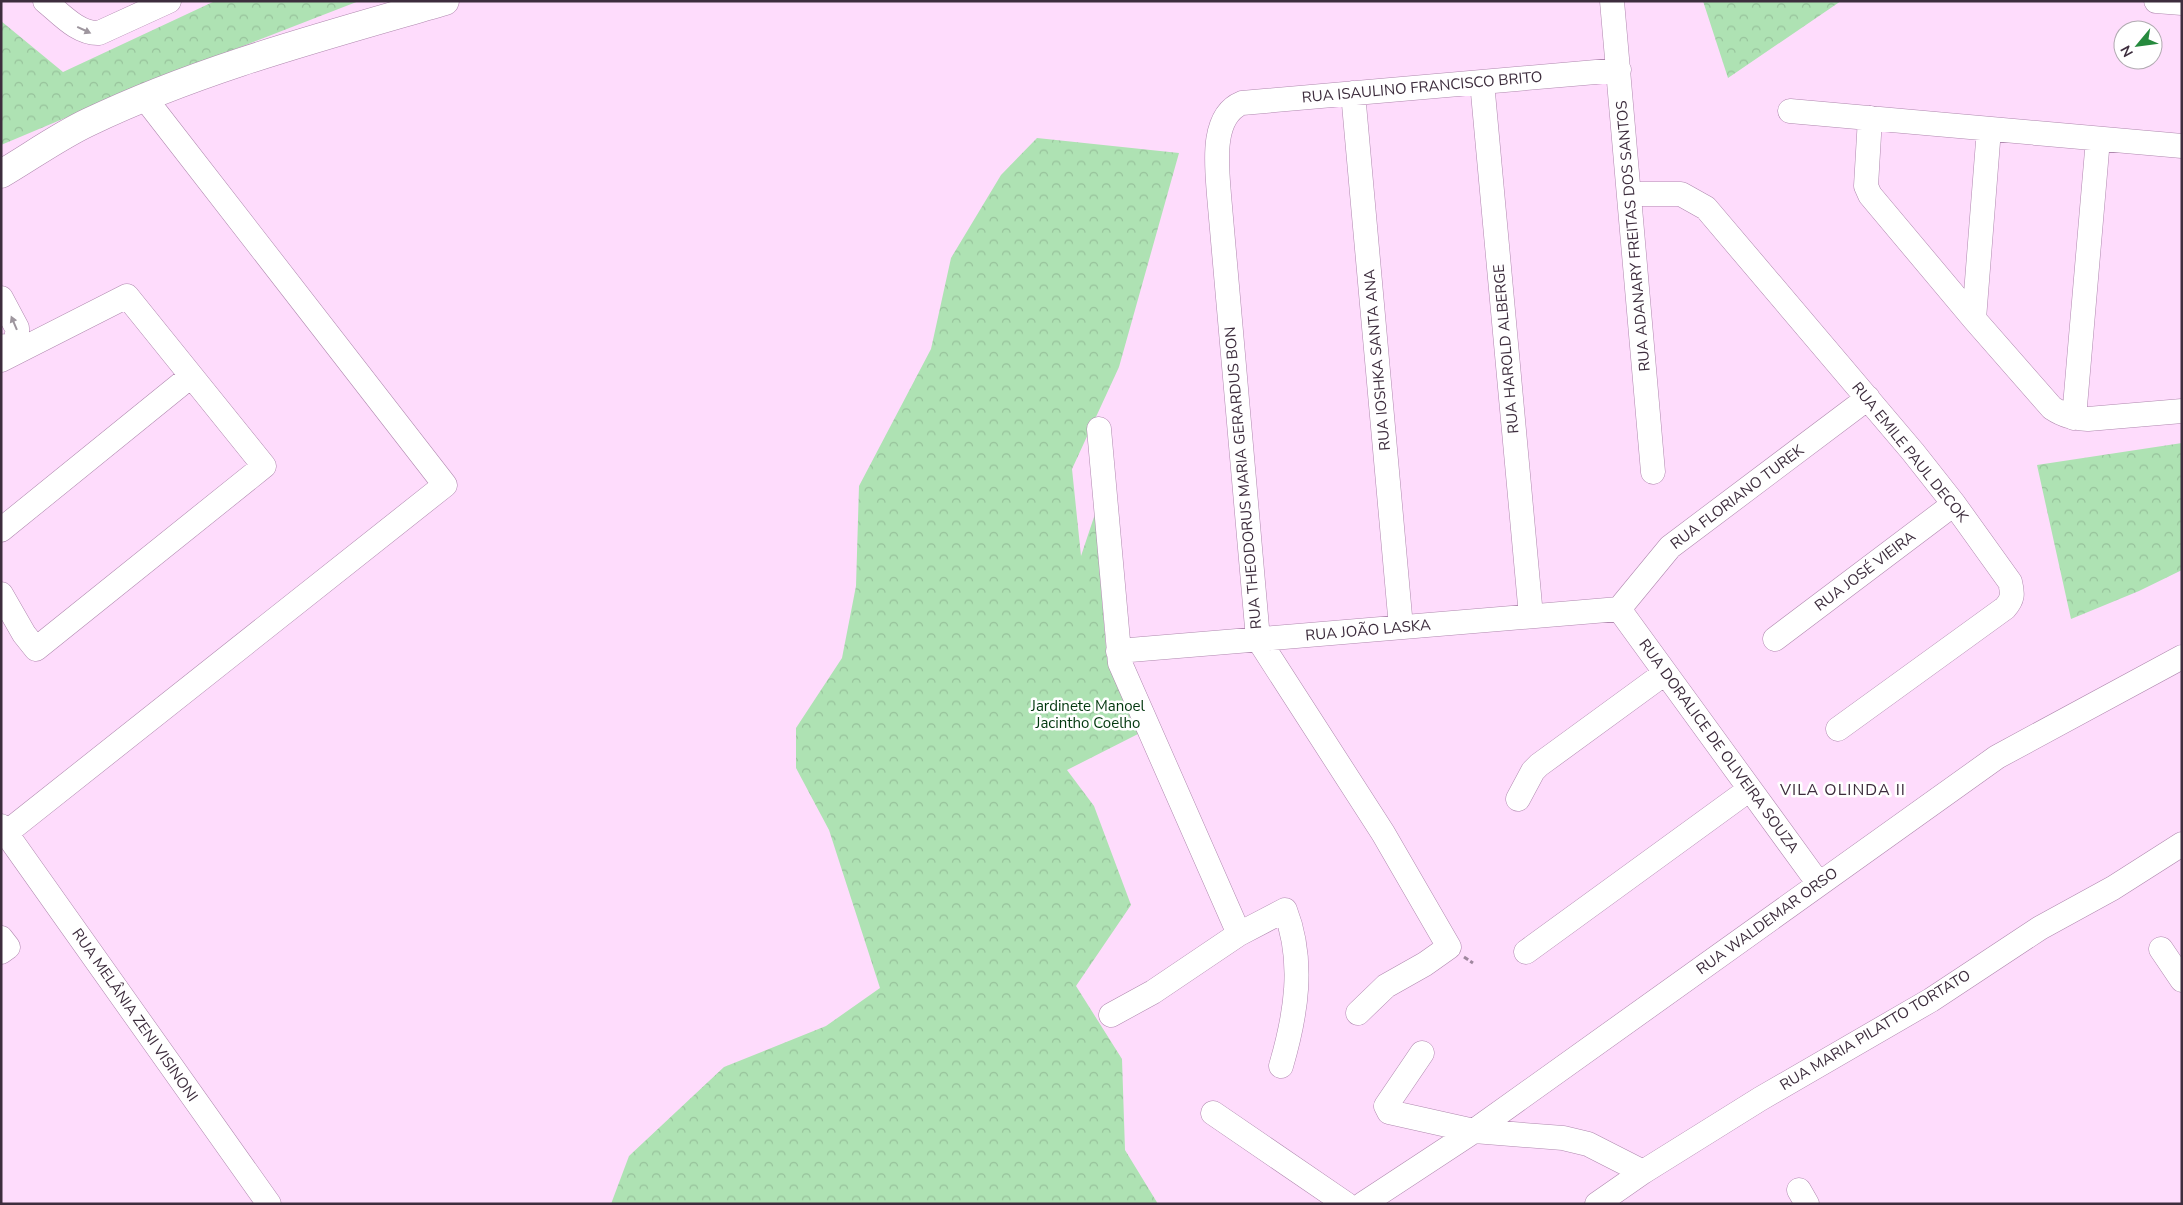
<svg xmlns="http://www.w3.org/2000/svg" width="2183" height="1205" font-family="'Nunito Sans',sans-serif">
<style>
.forest{fill:url(#forest-crowns)}
.lines{fill:none;stroke-linecap:round;stroke-linejoin:round}
.minor-casing{stroke:#af88ae;stroke-width:25}
.major-casing{stroke:#af88ae;stroke-width:29}
.path{stroke:#a0879f;stroke-width:3;stroke-dasharray:5 2.5;stroke-linecap:butt}
.minor{stroke:#fff;stroke-width:24}
.major{stroke:#fff;stroke-width:28}
.oneway{fill:#9e969e}
.labels{text-anchor:middle;dominant-baseline:central;stroke-width:5;stroke-linejoin:round;paint-order:stroke}
.street-label{font-size:15px;fill:#3d2d3d;stroke:#fff}
.park-label{font-size:15px;fill:#00360d;stroke:#fff}
.neighbourhood-label{font-size:16px;letter-spacing:1px;fill:#3d2d3d;stroke:#fff}
</style>
<defs>
<pattern id="forest-crowns" width="20" height="18" patternUnits="userSpaceOnUse" patternTransform="scale(1.25)"><rect width="20" height="18" fill="#aee2b3"/><path d="M2 6a3 3 0 1 1 6 0M12 15a3 3 0 1 1 6 0" fill="none" stroke="#97c29b"/></pattern>
</defs>
<rect width="100%" height="100%" fill="#fedcfc"/>
<path class="forest" d="M215,1H359L153,81L1,145V21L63,72Z
M1703,1H1841L1728,78Z
M1037,138L1179,153L1119,367L1072,469L1081,556L1095,514L1107,659L1138,734L1067,770L1094,806L1131,905L1076,986L1122,1059L1125,1150L1158,1204H611L629,1156L724,1067L826,1026L880,988L829,830L796,768V728L842,658L856,586L859,486L931,349L951,258L1001,175Z
M2182,443V570L2139,591L2071,619L2037,465Z"/>
<g class="lines">
<g class="minor-casing">
<path id="minor" d="M45,1C61,14 78,34 99,33L169,1
M1612,1L1653,472
M2156,1L2182,3
M1482,82L1531,616
M1353,93L1401,627
M1790,111L2182,146
M1870,118L1866,186L1870,195L1974,319L2052,408C2064,416 2074,418 2088,419L2182,411
M1630,194H1681L1706,208L1913,452L1954,504L2010,582C2013,594 2013,599 2005,608L1838,729
M1,298L17,328V351L5,346
M1974,319L1989,129
M1,360L127,296L264,466L36,649L24,634L1,594
M2074,418L2098,139
M1099,429L1120,663L1239,934
M1,530L191,376
M1619,609L1819,884
M1619,609L1670,547L1868,398
M1775,639L1954,504
M1118,651L1619,609
M1518,799L1533,771L1539,765L1665,673
M1,826L269,1204
M6,833L445,485L144,97
M1,938L8,947L1,952
M2161,949L2182,980
M1526,952L1750,789
M1358,1013L1386,986L1425,964L1449,947L1383,833L1258,639L1219,195C1217,167 1210,116 1242,103L1619,70
M1111,1015L1153,992L1239,934L1285,910C1305,961 1296,1015 1281,1066
M1422,1053L1386,1106L1389,1112L1474,1131L1563,1138L1588,1144L1643,1172
M1213,1113L1346,1204
M1799,1190L1807,1204
M1363,1204L1474,1131L1997,757L2182,657
M1597,1204L1643,1172L1760,1099L1931,1000L2040,928L2113,888L2182,844"/>
</g>
<g class="major-casing">
<path id="major" d="M1,174C30,157 59,136 89,122C202,68 325,36 445,1"/>
</g>
<path class="path" d="M1464,957L1473,963"/>
<use href="#minor" class="minor"/>
<use href="#major" class="major"/>
</g>
<defs><path id="oneway-solid" d="M-6-.8H1V-3.2L6.5 0L1 3.2V.8H-6Z" transform="scale(1.25)"/></defs>
<g class="oneway">
<use href="#oneway-solid" transform="translate(84 30) rotate(25)"/>
<use href="#oneway-solid" transform="translate(14 323) rotate(-113)"/>
</g>
<g class="labels">
<g class="street-label">
<text transform="translate(1422 87) rotate(-5)">RUA ISAULINO FRANCISCO BRITO</text>
<text transform="translate(1633 236) rotate(-95)">RUA ADANARY FREITAS DOS SANTOS</text>
<text transform="translate(1506 349) rotate(-95)">RUA HAROLD ALBERGE</text>
<text transform="translate(1377 360) rotate(-95)">RUA IOSHKA SANTA ANA</text>
<text transform="translate(1910 452) rotate(51)">RUA EMILE PAUL DECOK</text>
<text transform="translate(1243 478) rotate(-95)">RUA THEODORUS MARIA GERARDUS BON</text>
<text transform="translate(1737 497) rotate(-37)">RUA FLORIANO TUREK</text>
<text transform="translate(1865 571) rotate(-37)">RUA JOSÉ VIEIRA</text>
<text transform="translate(1368 630) rotate(-5)">RUA JOÃO LASKA</text>
<text transform="translate(1719 746) rotate(54)">RUA DORALICE DE OLIVEIRA SOUZA</text>
<text transform="translate(1767 921) rotate(-36)">RUA WALDEMAR ORSO</text>
<text transform="translate(135 1015) rotate(55)">RUA MELÂNIA ZENI VISINONI</text>
<text transform="translate(1875 1030) rotate(-31)">RUA MARIA PILATTO TORTATO</text>
</g>
<g class="park-label">
<text x="1088" y="706">Jardinete Manoel<tspan x="1088" dy="17">Jacintho Coelho</tspan></text>
</g>
<g class="neighbourhood-label">
<text x="1843" y="790">VILA OLINDA II</text>
</g>
</g>
<rect width="2183" height="1205" fill="none" stroke="#3d2d3d" stroke-width="5"/>
<g transform="translate(2138 45) rotate(241)"><circle r="24" fill="#ffffff" stroke="#b1abb1"/>
<path d="M0-4L9 19L0 12L-9 19Z" fill="#268a3e"/>
<text y="-8" font-size="14" font-weight="bold" text-anchor="middle" fill="#3d2d3d">N</text>
</g>
</svg>
